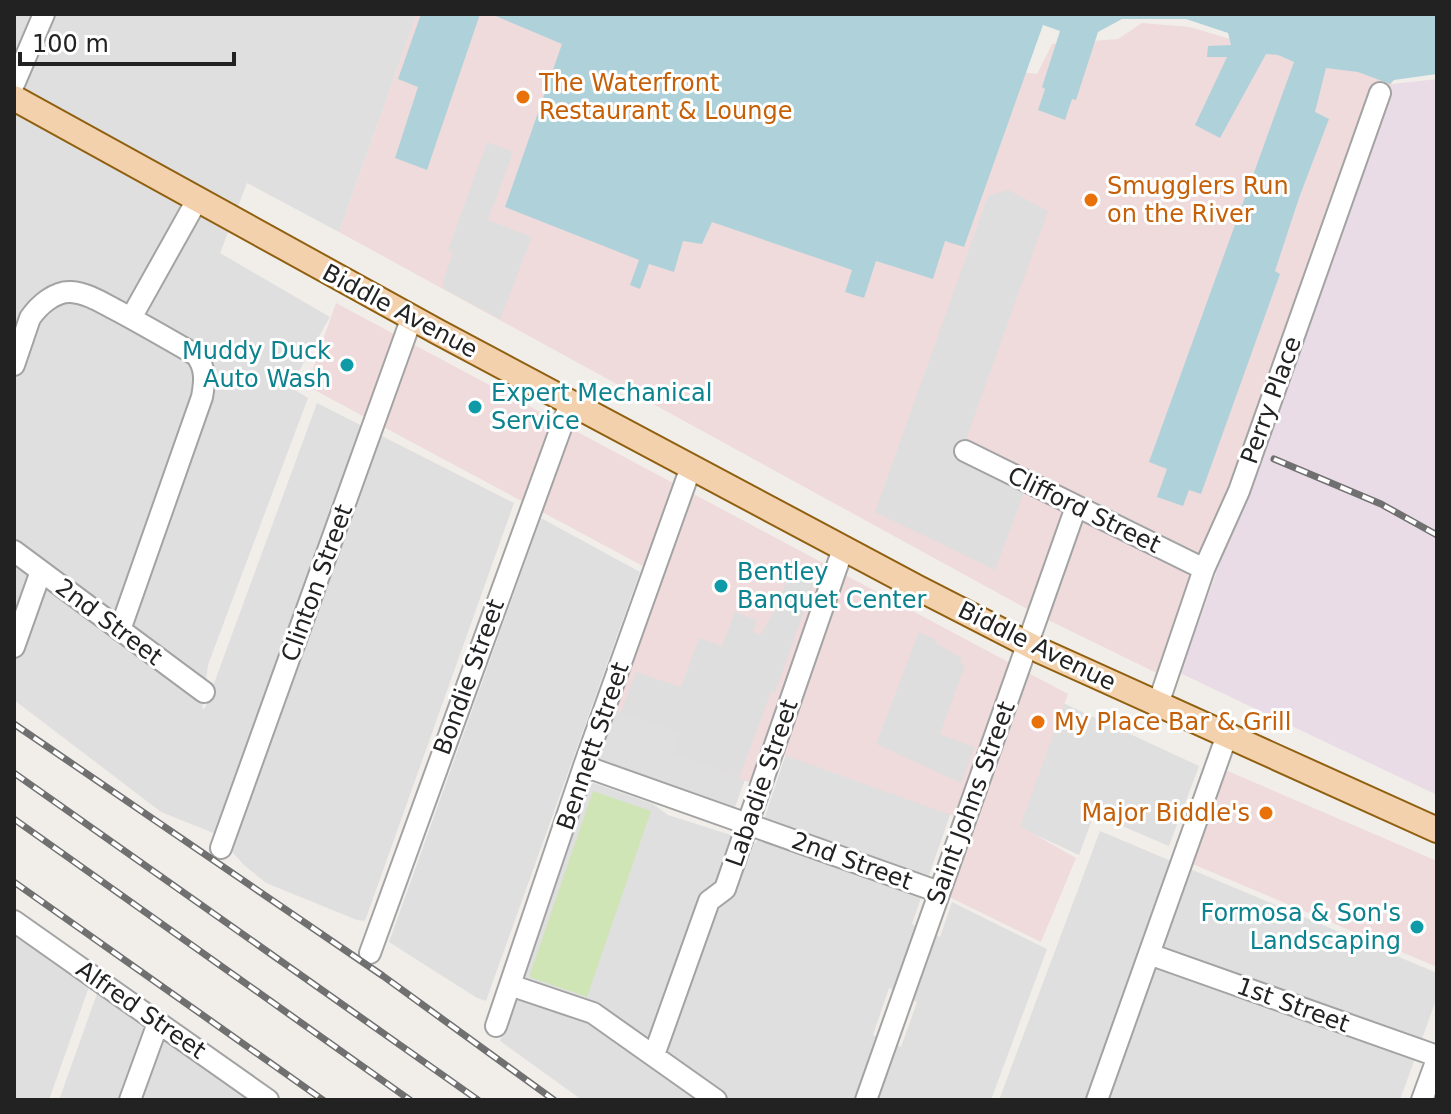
<svg xmlns="http://www.w3.org/2000/svg" width="1451" height="1114" font-family="'DejaVu Sans',sans-serif">
<style>
.residential{fill:#e0dfdf;fill-rule:evenodd}
.commercial{fill:#efdbdb}
.industrial{fill:#e9dce7}
.grass{fill:#cfe5b6}
.parking{fill:#dedede}
.water{fill:#afd2da}
.lines{fill:none;stroke-linecap:round;stroke-linejoin:round}
.minor-casing{stroke:#a3a3a3;stroke-width:24}
.major-casing{stroke:#906010;stroke-width:28}
.minor{stroke:#fff;stroke-width:20}
.major{stroke:#f3d1ac;stroke-width:24}
.rail-casing{stroke:#707070;stroke-width:7}
.rail{stroke:#fff;stroke-width:4;stroke-dasharray:12;stroke-linecap:butt}
.food-dot{fill:#e8710a;stroke:#fff;stroke-width:3}
.culture-dot{fill:#0f9aa8;stroke:#fff;stroke-width:3}
.labels{text-anchor:middle;dominant-baseline:central;stroke-width:6;stroke-linejoin:round;paint-order:stroke}
.food-label{font-size:24px;fill:#c56008;stroke:#fff;text-anchor:start}
.street-label{font-size:24px;fill:#222;stroke:#fff}
.culture-label{font-size:24px;fill:#0d838f;stroke:#fff;text-anchor:end}
</style>
<rect width="100%" height="100%" fill="#f1eeea"/>
<path class="residential" d="M14,14H417L339,232L247,183L220,253L330,317L290,387L308,398L208,665L202,709L205,708L317,403L514,503L365,921L357,920L266,883L244,865L216,834L161,812L14,700Z
M541,518L640,572L486,1001L477,998L389,942Z
M1063,703L1199,766L1169,846L1094,814L1079,855L1019,827Z
M616,710L681,732L673,754L745,780L735,807L599,759Z
M791,739L956,798L912,924L940,937L952,902L1047,949L991,1100H582L500,1041L571,838L586,786L594,783L653,804L668,815L756,843ZM889,988L917,1002L901,1047L873,1035Z
M1100,831L1437,973V997L1400,1100H999Z
M14,926L91,981L49,1100H14Z
M99,988L259,1100H59Z"/>
<path class="commercial" d="M417,14H591L1037,74L1052,44L1118,39L1142,23L1190,27L1287,56L1335,63L1393,84L1173,681L1040,616L339,232Z
M336,303L1068,694L1020,826L1076,858L1041,942L939,892L965,820L773,751L760,786L672,754L680,732L621,712L606,708L654,572L307,386Z
M1216,766L1437,861V967L1183,860Z"/>
<path class="industrial" d="M1437,79V795L1180,673L1393,84Z"/>
<path class="grass" d="M593,791L651,811L587,997L529,977Z"/>
<path class="parking" d="M487,142L513,152L488,220L532,237L500,319L444,289L443,281L453,253L448,250Z
M1008,190L1048,211L960,456L1026,487L995,570L875,512L988,196Z
M792,565L806,570L803,580L813,585L775,693L771,692L739,778L672,754L680,732L621,712L636,672L681,687L699,638L722,646L735,612L757,620L753,632L760,635L777,607Z
M919,632L936,640L937,644L962,658L960,663L965,665L940,734L974,747L961,783L876,744Z"/>
<path class="water" d="M421,14H480L427,170L395,158L418,87L398,79Z
M491,14H1437V74L1394,80L1390,84L1358,72L1326,68L1315,112L1329,119L1299,198L1275,271L1280,274L1201,494L1189,490L1183,506L1157,497L1167,469L1149,462L1294,62L1278,55L1266,54L1220,138L1195,125L1227,57H1207L1208,46L1231,45L1228,33L1186,19H1122L1098,32L1076,100L1072,99L1065,120L1038,110L1045,89L1042,87L1060,31L1043,25L964,247L945,241L933,279L876,261L864,298L845,292L852,270L712,222L702,244L683,241L674,272L649,264L640,289L630,285L639,260L505,207L562,44Z"/>
<g class="lines">
<g class="minor-casing">
<path id="minor" d="M14,84L44,14
M131,318L197,200
M14,365L30,318C39,305 55,291 71,292C88,293 104,304 118,311C144,325 170,340 196,355C206,368 205,381 202,397L120,630
M965,451L1204,569
M14,551L204,692
M14,647L41,571
M1158,704L1204,569L1239,491L1380,93
M584,766L939,892
M221,848L412,317
M14,921L268,1100
M370,953L570,403
M1149,954L1437,1056
M510,985L593,1013L716,1100
M496,1026L584,766L691,467
M654,1055L709,901L725,889L843,549
M130,1100L158,1023
M866,1100L1076,507
M1097,1100L1227,735
M1422,1100L1437,1059"/>
</g>
<g class="major-casing">
<path id="major" d="M14,98L438,332L918,588L1041,651L1437,830"/>
</g>
<use href="#minor" class="minor"/>
<use href="#major" class="major"/>
<g class="rail-casing">
<path id="rail" d="M1274,459L1381,504L1437,535
M14,724L383,976L554,1100
M14,773L478,1100
M14,819L410,1100
M14,882L323,1100"/>
</g>
<use href="#rail" class="rail"/>
</g>
<g class="food-dot">
<circle cx="523" cy="97" r="8"/>
<circle cx="1091" cy="200" r="8"/>
<circle cx="1038" cy="722" r="8"/>
<circle cx="1266" cy="813" r="8"/>
</g>
<g class="culture-dot">
<circle cx="347" cy="365" r="8"/>
<circle cx="475" cy="407" r="8"/>
<circle cx="721" cy="586" r="8"/>
<circle cx="1417" cy="927" r="8"/>
</g>
<g class="labels">
<g class="food-label">
<text x="539" y="83">The Waterfront<tspan x="539" dy="28">Restaurant &amp; Lounge</tspan></text>
<text x="1107" y="186">Smugglers Run<tspan x="1107" dy="28">on the River</tspan></text>
<text x="1054" y="722">My Place Bar &amp; Grill</text>
<text x="1250" y="813" text-anchor="end">Major Biddle's</text>
</g>
<g class="street-label">
<text transform="translate(400 311) rotate(28)">Biddle Avenue</text>
<text transform="translate(1271 400) rotate(-70)">Perry Place</text>
<text transform="translate(1084 510) rotate(26)">Clifford Street</text>
<text transform="translate(317 583) rotate(-70)">Clinton Street</text>
<text transform="translate(109 622) rotate(37)">2nd Street</text>
<text transform="translate(1037 646) rotate(26)">Biddle Avenue</text>
<text transform="translate(469 677) rotate(-70)">Bondie Street</text>
<text transform="translate(593 746) rotate(-71)">Bennett Street</text>
<text transform="translate(762 783) rotate(-71)">Labadie Street</text>
<text transform="translate(971 803) rotate(-70)">Saint Johns Street</text>
<text transform="translate(852 861) rotate(20)">2nd Street</text>
<text transform="translate(1293 1005) rotate(20)">1st Street</text>
<text transform="translate(141 1010) rotate(35)">Alfred Street</text>
</g>
<g class="culture-label">
<text x="331" y="351">Muddy Duck<tspan x="331" dy="28">Auto Wash</tspan></text>
<text x="491" y="393" text-anchor="start">Expert Mechanical<tspan x="491" dy="28">Service</tspan></text>
<text x="737" y="572" text-anchor="start">Bentley<tspan x="737" dy="28">Banquet Center</tspan></text>
<text x="1401" y="913">Formosa &amp; Son's<tspan x="1401" dy="28">Landscaping</tspan></text>
</g>
</g>
<rect width="1451" height="1114" fill="none" stroke="#222222" stroke-width="32"/>
<path d="M20 52v12h214v-12" fill="none" stroke="#222222" stroke-width="4"/>
<text x="32" y="52" font-size="24" fill="#222222" stroke="#ffffff" stroke-width="6" paint-order="stroke">100 m</text>
</svg>
